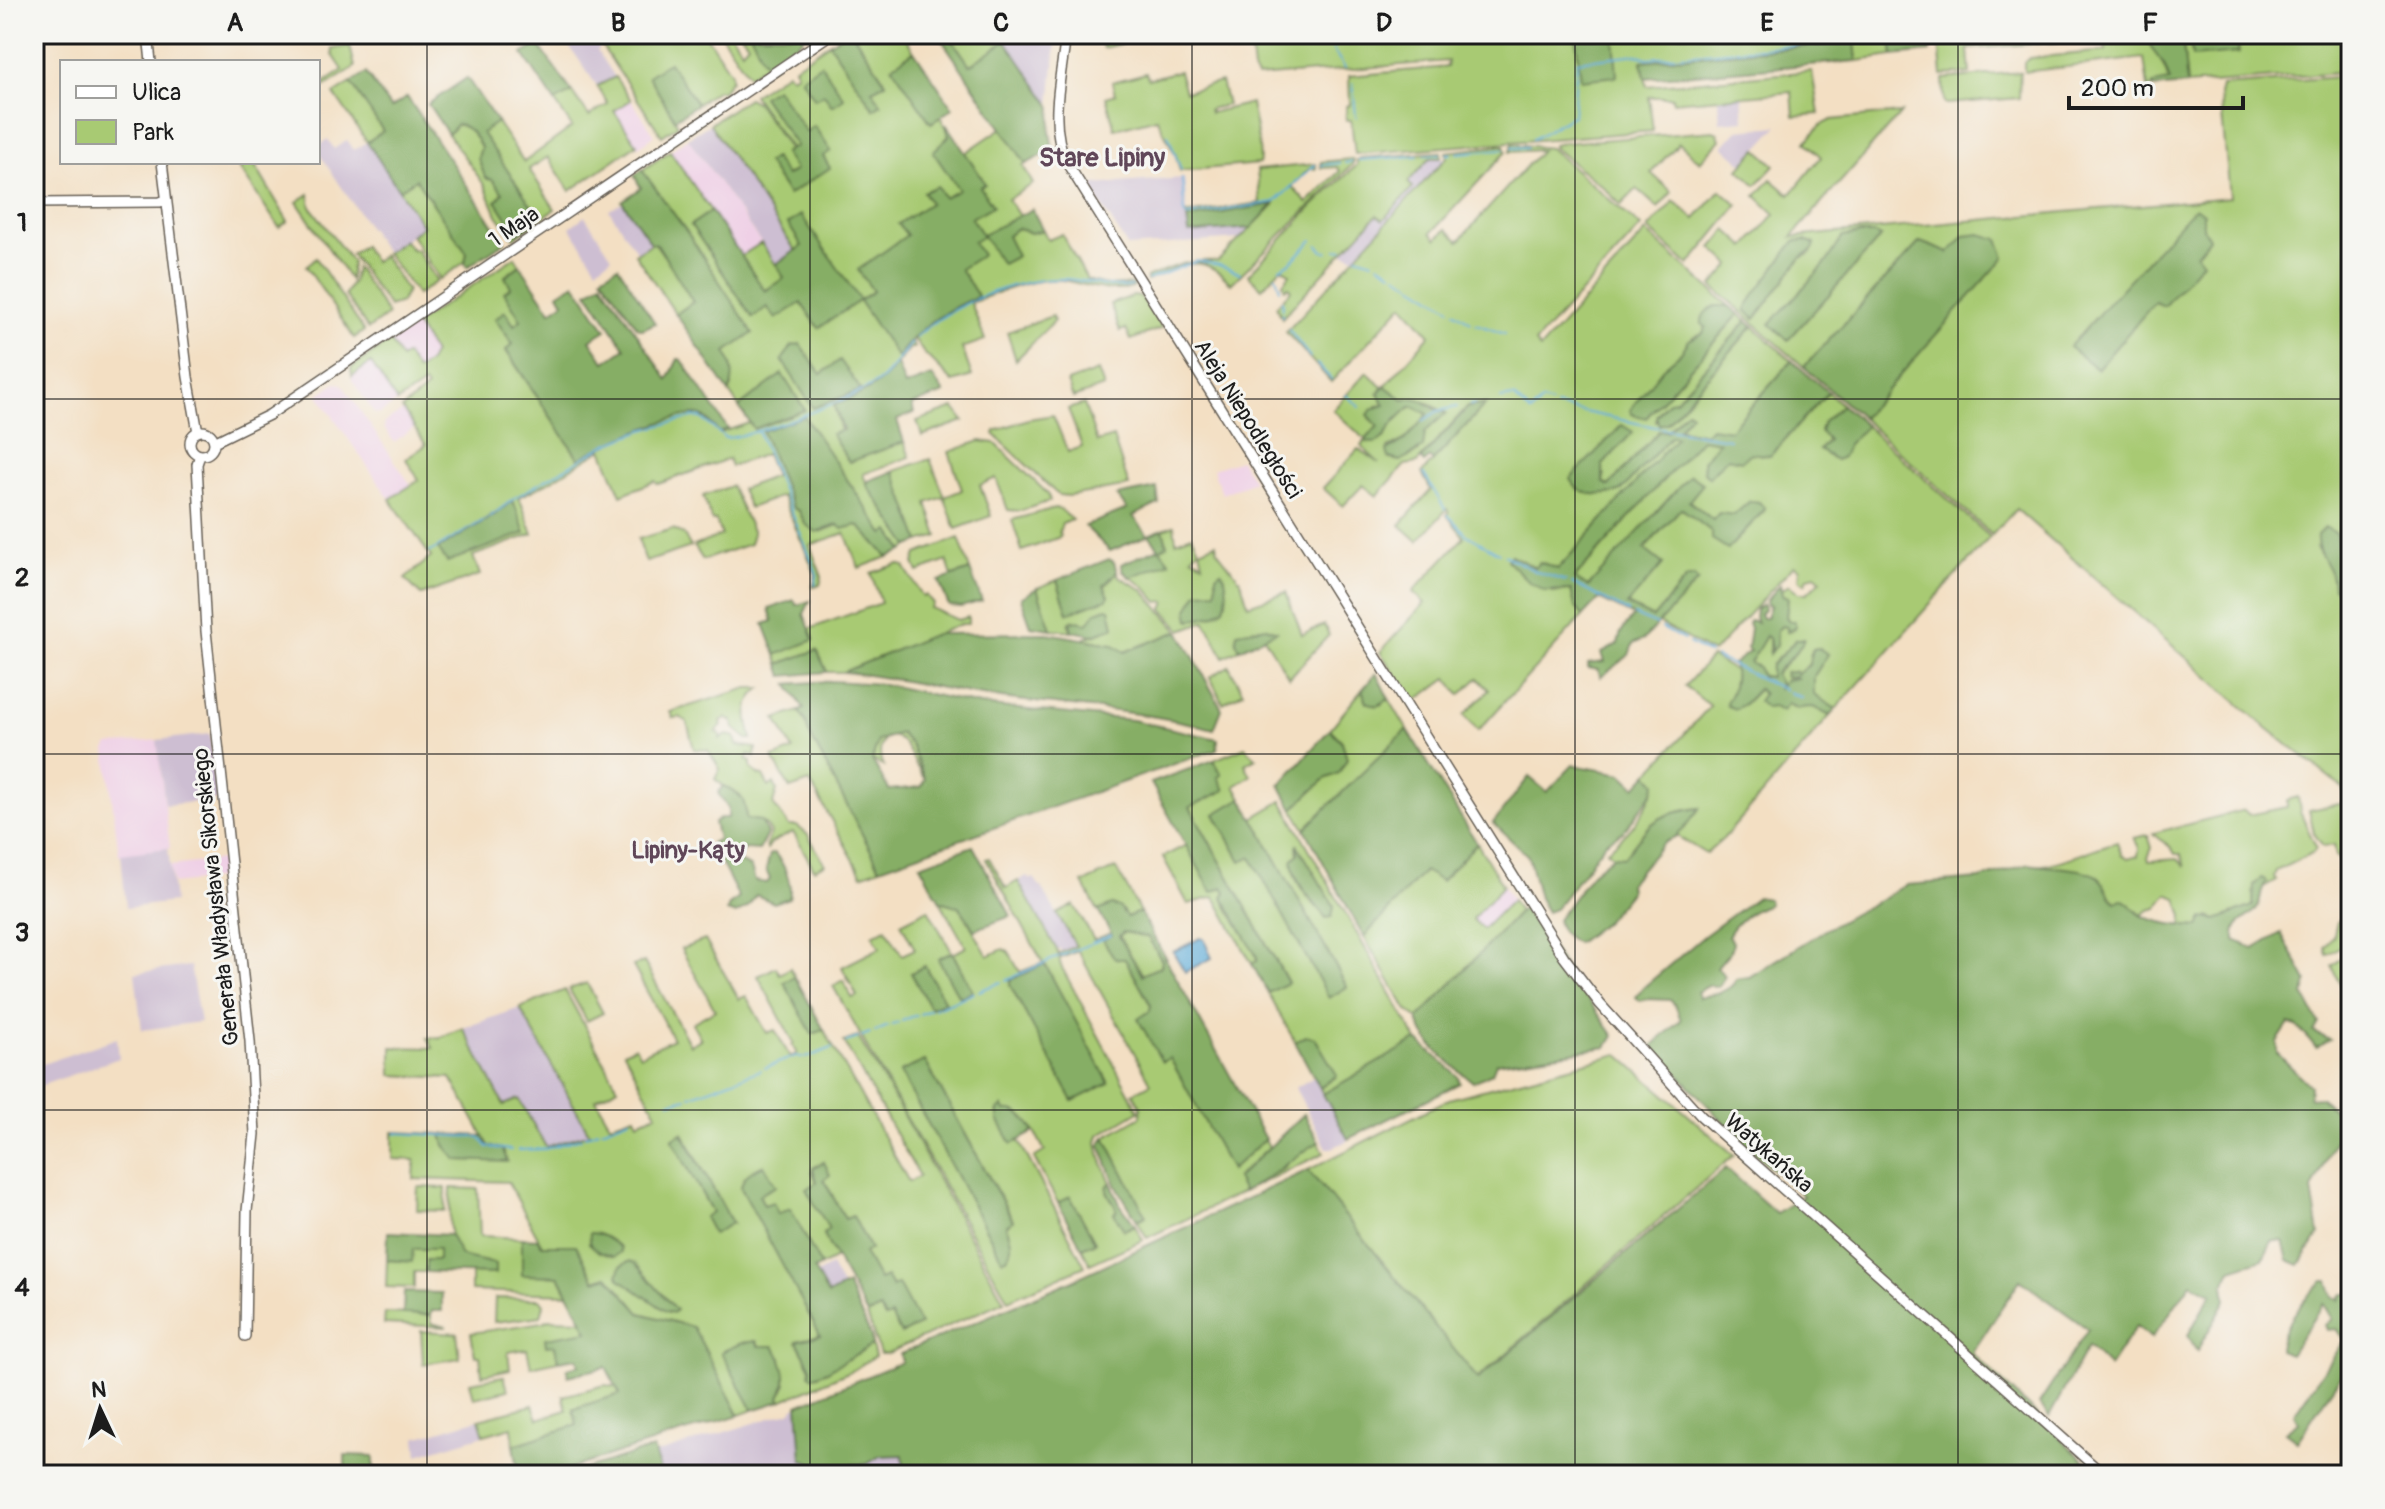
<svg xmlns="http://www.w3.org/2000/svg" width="2385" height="1509" font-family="Pangolin,sans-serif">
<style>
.built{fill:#efd0e6}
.industrial{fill:#cdbed2}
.green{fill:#a8ca73;stroke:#627348;stroke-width:2;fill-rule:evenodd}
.forest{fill:#86ae65;stroke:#516540;stroke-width:2;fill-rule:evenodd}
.water{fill:#5facd8;stroke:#3e647a;stroke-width:2}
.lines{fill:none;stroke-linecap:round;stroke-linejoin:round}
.stream{stroke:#5facd8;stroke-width:2}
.river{stroke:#5facd8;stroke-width:10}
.secondary-casing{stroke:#676056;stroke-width:12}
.secondary{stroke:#fff;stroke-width:9}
.grid{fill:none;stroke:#1c1c1c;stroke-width:2;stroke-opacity:0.55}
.labels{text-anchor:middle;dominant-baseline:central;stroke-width:6;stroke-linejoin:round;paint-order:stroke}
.street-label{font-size:22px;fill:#1c1c1c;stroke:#f6f6f2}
.neighbourhood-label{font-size:24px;font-weight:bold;fill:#604759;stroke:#f6f6f2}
.quarter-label{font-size:26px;font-weight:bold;fill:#604759;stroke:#f6f6f2}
.neatline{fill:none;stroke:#1c1c1c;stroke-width:3}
.grid-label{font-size:26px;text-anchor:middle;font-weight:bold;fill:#1c1c1c}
</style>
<rect width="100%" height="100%" fill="#f6f6f2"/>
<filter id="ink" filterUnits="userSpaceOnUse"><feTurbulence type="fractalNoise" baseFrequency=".0125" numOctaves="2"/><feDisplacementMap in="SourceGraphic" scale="16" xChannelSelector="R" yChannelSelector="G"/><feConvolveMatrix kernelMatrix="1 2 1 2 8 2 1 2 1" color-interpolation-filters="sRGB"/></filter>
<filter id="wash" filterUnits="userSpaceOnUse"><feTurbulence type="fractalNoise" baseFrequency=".006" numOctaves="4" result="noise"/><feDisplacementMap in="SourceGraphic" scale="32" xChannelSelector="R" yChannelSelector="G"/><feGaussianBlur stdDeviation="1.8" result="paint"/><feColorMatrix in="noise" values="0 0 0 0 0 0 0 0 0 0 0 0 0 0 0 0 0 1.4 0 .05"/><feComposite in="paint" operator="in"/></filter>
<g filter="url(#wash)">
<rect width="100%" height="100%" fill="#f3dfc3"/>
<path class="built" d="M631,100L655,135L638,147L614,111Z
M688,138L761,243L741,256L670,151Z
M415,324L434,353L429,362L417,371L405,358L402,360L390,341Z
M371,363L397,402L380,414L374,413L352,380V376Z
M336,383L342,384L411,485L390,499L318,395Z
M403,411L414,428L394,442L384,428L385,422Z
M1240,460L1254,481L1222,494L1213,469Z
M43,474L48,520L34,522V475Z
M157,740L170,848L119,855L106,750L109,745Z
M221,860L224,878L173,884L170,866Z
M1503,886L1512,900L1483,930L1472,919Z"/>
<path class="industrial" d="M561,34H591L600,48L597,50L615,77L597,86Z
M1001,34H1057L1050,106L1006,41Z
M1742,96L1744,120L1720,122L1718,98Z
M710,124L795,250L776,264L688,138Z
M1778,126L1743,164L1723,146L1738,130Z
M328,139L334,149L347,140L354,150L367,142L424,226L386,253L318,152V147Z
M1430,158H1445L1355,257L1343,252Z
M1184,178L1189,232L1251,228L1240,239L1128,247L1092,190L1093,185Z
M623,202L651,243L637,252L609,210Z
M585,216L612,257L597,268L570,227Z
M210,734L218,800L165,805L157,740Z
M168,848L174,902L126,908L121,854Z
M1027,876L1029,880L1034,878L1043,890L1076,946L1061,952L1060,948L1057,950L1018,881Z
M190,966L200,1022L142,1030L135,973Z
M520,1008L589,1133L546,1147L519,1099L505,1105L463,1028Z
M117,1038L119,1058L34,1088V1067Z
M1314,1077L1349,1140L1332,1148H1327L1295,1088Z
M831,1266L843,1288L828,1296L816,1274Z
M902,1362L931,1475H661L655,1454L789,1412L798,1405Z
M479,1419L484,1435L418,1455L416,1438Z"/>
<path class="green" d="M594,34H705L731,73V80L722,91L717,90L697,104L669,63L649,76L678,125L662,136Z
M726,34H731L742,50L748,43L741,34H750C758,43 758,54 766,64L749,76L722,36Z
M853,34H903L914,51L893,66L931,123L941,117L949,136L934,152L960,190L944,198L924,192L931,203L907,235L873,292L860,300L898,356L911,340L914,348H910C881,382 877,389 834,405L849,462L904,442L910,457L863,474L867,485L909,546L903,551L899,542L884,534L804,416L799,510L805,524L821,532L838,525L843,529L858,525L888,557L859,568L845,533L810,545L822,577L820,585L813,587L816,575L782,496L749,508L741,489L775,476L766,454L731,466L728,459L658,484L655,481L621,495L602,449L547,483L519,497L533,534L473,556L480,575L421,595L405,579L431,557L390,499L419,480L406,459L426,445L402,409L427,388L424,384L397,402L371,363L352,376L351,368L390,341L401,359L406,355L417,371L429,362L434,353L415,324L515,257L520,265L505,276L512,287L522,320L514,325L496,319L513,345L506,351L579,459C598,447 683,408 702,416C708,419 715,428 720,433L749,423L754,429L775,380L739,407L729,392L732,386L726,352L752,333L687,232L642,170L670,151L711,211L691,225L753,317L767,307L801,303L819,328L802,246L795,250L710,124L748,98L757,103L789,150L785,152L796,170L777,179L788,195L829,168L823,156L830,151L813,127L806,132L776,88L763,97L796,146L791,149L753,95L787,72L791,76L797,73L794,67L829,43L873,108L872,90L886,82ZM513,501L524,533L439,549Z
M955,34H1001L1006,41L970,66L951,37Z
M1099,34H1159L1103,48Z
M1249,34H1833L1835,43L1642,62L1647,86L1812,71L1819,114L1794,116L1792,92L1673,102L1672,97H1649L1653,131L1355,154L1351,120H1346V106L1350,105L1349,76L1447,67L1448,61L1257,77L1253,71Z
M2032,34H2149L2170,81L2148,88L2144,58L2024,72V62L2030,58L2106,51L2105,38L1968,49L1970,73L1942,75L1939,43Z
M2182,34H2190L2192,56L2210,42V34H2351V72L2187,85Z
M1891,38L1893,56L1857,61L1855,42Z
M350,46L355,67L318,91V87L343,70L333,55L332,49Z
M1179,71L1185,92L1221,82L1227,105L1209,109L1210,113L1251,103C1253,116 1263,155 1259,164L1180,171L1176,156L1157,118L1115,129L1106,97L1115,94L1112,82L1146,73L1148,79Z
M2020,72L2019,98L1947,104L1944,103L1943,79Z
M2351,76V297L2345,306V315L2351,363V603L2346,598L2335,534L2316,547L2332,572L2333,588L2339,591L2347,618L2342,648L2351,659V868L2336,856L2334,845L2323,847L2314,833L2309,810L2345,803L2343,788L2262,724L2016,509L1992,535L1862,418L2004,257L1949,253L1920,242L1804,367L1712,286L1731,265L1712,248L1727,230L1746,247L1775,214L1756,196L1771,179L1790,195L1821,157L1806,142L1821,125L1831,120L1901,113L1792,237L2230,197L2220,95L2222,86ZM1881,237L1788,340L1771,324L1827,262L1843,238ZM1805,240L1815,244L1810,254L1801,258L1759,314L1746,310L1755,294L1795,242Z
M615,77L631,100L614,111L637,144L570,191L548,157L529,169L555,209L514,238L497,215L485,186L448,134L457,124L471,130L481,147L478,158L487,179L493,180L502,190L501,197L539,218L481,132L497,122L524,162L572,127L555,102L572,92L589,116L608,104L597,86Z
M351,83L384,131L367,142L334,94Z
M1002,128L1026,164L1023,166L1033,184L1008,199L1019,216L983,236H1007L1017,228L1031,233L1043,230L1048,240L1062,234L1087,280L1109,286L1133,284L1134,287C1112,296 1083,283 1062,280C1033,277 997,293 971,303L985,340L962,348L972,376L953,382L923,352L913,337L946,310L978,296L960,269L972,243L971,218L982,178L965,153Z
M1713,131L1718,133L1720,140L1700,162L1679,143L1651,173L1672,192L1658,208L1637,189L1621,205L1604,188L1553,147V145L1563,143Z
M1512,144L1550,148L1641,227L1535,343L1540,349L1646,232L1729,306C1717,310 1708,323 1703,333L1693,337L1681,353L1662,369L1646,418L1739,314L1747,321L1676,400C1667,401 1656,411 1656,421L1667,423L1753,326L1792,361L1730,430L1711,427L1705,434L1677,428L1687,410L1667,431H1659L1609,486L1603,482L1605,473L1593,494L1620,492L1671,435L1677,438L1558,569L1540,562L1535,568L1511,555L1507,560L1528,581L1555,593L1571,589L1575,606L1583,616L1478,731L1464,715L1489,690L1478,678L1460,695L1447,678L1412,704L1408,693L1380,652L1425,603L1413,592L1464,537L1447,515L1449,513L1447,509L1418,541L1400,525L1431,490L1422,473L1485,405L1467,407L1417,463L1405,465L1377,496L1363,485L1343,506L1323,488L1358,449L1379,463L1361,446L1365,441L1384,438L1392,424L1408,408L1415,406L1429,414L1406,439L1388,448L1389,459L1400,461L1419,452L1425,432L1445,413L1429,403L1404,400L1385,386L1430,335L1403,304L1331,382L1286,332L1447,157L1446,152L1504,145L1506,152L1431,233L1437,239L1446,229L1459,241L1541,150L1510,152Z
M1757,149L1775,165L1756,185L1739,169Z
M1441,152V158H1430L1408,182L1413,188L1383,220L1377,215L1282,318L1276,306L1291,290L1288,286L1285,289L1283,283L1290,274L1284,269H1280L1262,288L1248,275L1312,207L1357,165V160L1361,158Z
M1351,159L1354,161L1351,166L1231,284C1200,249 1184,266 1147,281L1146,278C1175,266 1187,259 1218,261L1273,206L1187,219L1186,214L1260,203L1257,170L1316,164V169H1309L1292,187L1307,203L1340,171L1337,167L1321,168V162Z
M235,162H253L288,221L279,227Z
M416,179L467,253L465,262L440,279L411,235L423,226L399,190Z
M1721,190L1738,205L1689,265L1648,229L1674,201L1695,219Z
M309,194L311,207L352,262L350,280L297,202Z
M404,240L413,251L416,249L437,281L417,295L386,253Z
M654,242L676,273L693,302L676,314L635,254Z
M761,243L785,278L764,291L741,256Z
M363,246L374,262L383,255L407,291L401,302L389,307L351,254Z
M316,258L364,331L354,338L306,266Z
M356,267L388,315L368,329L345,295L353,281Z
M1133,296L1141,297L1162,328L1131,340L1126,329L1120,331L1110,304Z
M1052,316L1054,321L1016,360L1007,332Z
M1098,371L1104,387L1073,398L1067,382Z
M1367,372L1384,388L1378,394L1385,405L1377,406L1369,418L1378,426L1366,440L1333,410Z
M1828,392L1842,405L1823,422L1820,431L1828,440L1819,450C1835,460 1837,465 1846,447C1850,439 1859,432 1866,426L1990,537L1836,709L1814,695V676L1828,654L1818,648L1813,649L1810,655L1812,660L1802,672L1797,675L1795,671L1785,672V677L1795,676L1797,678L1786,680L1777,691L1780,683L1775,675C1784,662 1799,654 1803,639H1797L1771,665L1770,677L1761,676L1758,667L1749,663L1766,636L1769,638V654L1776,645L1777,630L1782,626L1787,627L1788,632L1795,628V621H1789L1786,616L1788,597L1782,595L1780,591L1789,585L1799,593H1807L1821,580L1815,575L1808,577L1805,583L1799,579L1800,569L1794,565L1713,653L1659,623L1697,581L1694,577L1686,579L1653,618L1627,605L1663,564L1644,550L1681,508L1712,532V539L1728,549L1765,510L1759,502L1750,501L1734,515L1719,513L1713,520L1688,500L1702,485L1690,476L1588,588L1574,579L1701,438L1719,442L1703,460L1704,472L1709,477L1727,458L1742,461L1751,453L1770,456Z
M1084,404L1097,442L1113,437L1129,486L1069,496L1058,495L994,434L995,431L1028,419L1053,415L1068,452L1082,447L1068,409Z
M954,408L964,421L922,436L917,421Z
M980,441L995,443L1048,494L1050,501L1020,511L1008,510L996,478L980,485L991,516L956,529L944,497L927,503L938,536L920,542L894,471L930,459L945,497L962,490L949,452Z
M731,486L753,533L750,544L703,560L694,546L722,535L715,520L712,521L703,496Z
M1055,508L1061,510L1072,520L1062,524L1059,532L1060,537L1022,551L1012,520Z
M1174,525L1176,541L1192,535L1199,549L1192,557L1203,563L1200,550L1216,543L1217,550L1241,581L1248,605L1286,592L1302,635L1324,625L1329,635L1289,678L1264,637L1276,631C1259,627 1251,632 1236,641L1240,649L1224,657L1205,621L1182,630L1163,609L1166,601L1158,602L1144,586L1130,577L1169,561L1159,548L1167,545L1163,529Z
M673,529L683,534L691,547L646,562L638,539Z
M959,538L970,570L952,576L947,561L918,572L914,563L917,554Z
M898,564L904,566L923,597L926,595L933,603L930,608L958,620L968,617V624H961L843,672H827L817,650L779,664L776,655L813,640L809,629L881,603L871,573Z
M1117,572L1119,576L1143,590L1179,631L1124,652L1112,644L1083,639L1114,627L1110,609C1096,607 1097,619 1087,624L1073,620L1069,625L1072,631L1051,629L1037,588L1057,580L1068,612L1104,587Z
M1711,657L1735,671L1732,695L1727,702L1743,705L1759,689L1797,709L1812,706L1830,716L1724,838L1706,854L1677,836L1699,808C1653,814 1651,823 1624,857L1613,856L1607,850C1629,834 1642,817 1653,792L1647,775L1710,706L1685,686Z
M1229,666L1243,692L1223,703L1210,677Z
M748,688H761C742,704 747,718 752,739H747L734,728L733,722L726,718L721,721L722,726L716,732L720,734V739L727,735L735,737L737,745L756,748L755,757L749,754L746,760L751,762V768L759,775L763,776L769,787L774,783L777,790L773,804L789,826H797L808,835L825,864L814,869L793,832L771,843L767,849L766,845L771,833C766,822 757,821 746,820C746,790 732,795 715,779L720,769L708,750L694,749L687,722L680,717L673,718L670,712Z
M1362,690L1365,697L1380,705L1389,699L1407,729L1305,829L1293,809L1325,779L1339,773L1347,759L1342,741L1330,729Z
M799,711L806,722L808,731L880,868L862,875L810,782L790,789L773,758L793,750L776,719Z
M900,733L911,745L924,778C916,769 909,746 900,740C884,728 875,750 883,766L872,760L878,741Z
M1245,747L1257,758L1245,764L1251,776L1235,786L1242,798L1215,814L1241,860L1251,856L1329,997L1347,987L1253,818L1282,801L1417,1040L1323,1094L1320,1088L1336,1077L1315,1038L1306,1036L1295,1042L1268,993L1288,982L1190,807L1225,790L1217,777L1222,775L1214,760ZM1297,845L1334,906L1332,917L1326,918C1314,902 1281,875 1298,854Z
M2298,797L2300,812L2316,847L2314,852L2276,871L2274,877L2276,880L2262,888L2254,885L2253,906L2217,920L2209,917L2199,927L2182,926L2183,916L2177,898L2168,894L2157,908L2149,910L2142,915L2131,906L2116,902L2066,868L2038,866C2067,862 2089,849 2117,842L2122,855L2128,859L2138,856L2139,848L2134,838L2148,835L2152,848L2148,857L2149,861L2178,859L2185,867L2181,854H2175C2170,842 2160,843 2153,833L2244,810L2249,815L2287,807V800Z
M1477,843L1503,886L1472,919L1483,929L1512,900L1519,912L1418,1019L1407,1010L1364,937L1425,870L1441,881Z
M1186,845L1212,891L1224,887L1226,892L1223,897C1230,920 1253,936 1257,961L1252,964L1215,897L1188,904L1163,857Z
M989,858L1006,888L1018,881L1057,950L1061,966L1139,1111L1099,1135L1097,1142L1099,1153L1111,1183L1108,1185L1107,1191L1115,1205L1124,1230L1135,1225L1143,1240L1090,1264L1082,1248L1095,1242L1070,1197L1058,1203L1034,1158L1045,1151C1035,1134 1028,1110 1005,1111L1003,1107L997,1113L1011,1143L1019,1141L1085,1266L1008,1300L833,986L843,980L852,998L857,996L842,967L880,948L873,935L886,928L902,955L915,949L901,923L928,909L952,952L939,959L973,992L953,954L966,947L940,901L960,907L988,956L1003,949L1008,951L1020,972L1043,963L986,859ZM924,966L945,1002L931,1008L911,973ZM1010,985L1109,1083L1073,1101ZM925,1061L1013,1220L1006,1226L1002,1259L900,1072Z
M1116,868L1140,912L1126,917L1122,910L1112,905L1098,911L1083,883Z
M1074,905L1094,940L1111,933L1151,1006L1150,1011L1139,1019L1162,1062L1170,1058L1231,1170L1265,1139L1269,1147L1236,1178L1243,1192L1147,1238L1137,1220L1145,1216L1105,1137L1141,1116V1107L1133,1093L1151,1083L1078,951L1061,958L1060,953L1076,946L1057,914Z
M2351,913V940L2327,955L2325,947L2334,935L2337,922Z
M1125,932L1148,937L1162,961L1161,966L1143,975L1119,936Z
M705,940L739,999L746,996L767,1033L775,1030L790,1057L797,1054L792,1045L794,1043L758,976L776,967L780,974L790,968L795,977L785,982L813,1034L824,1030L909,1182L919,1176L844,1042L858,1037L891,1093L1004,1301L886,1354H880L867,1315L880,1309L892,1287L886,1277L879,1281L863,1253L870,1249L852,1216L845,1220L824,1179V1162L813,1168L812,1171L817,1182L829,1230L823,1234L836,1258L821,1266L790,1209L778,1214L764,1205L759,1195L775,1186L764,1165L741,1188L821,1335L797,1342L811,1368L813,1377L827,1371L872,1345L875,1356L853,1370L781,1401L780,1397L786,1385L781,1358L759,1346L757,1341L742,1343L722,1352L753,1410L739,1415L693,1327L640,1313L628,1298L595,1281L576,1245H542L508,1182L414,1179L415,1160L393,1159V1132L442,1134L445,1145L457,1160L507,1161L489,1146L451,1078L392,1075V1047L433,1048L428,1038L441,1037L463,1028L504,1105L519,1099L546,1147L589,1133L520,1008L565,990L618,1087L596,1099L610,1124L635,1116L638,1122L657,1114L624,1052L635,1046L640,1055L673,1039L633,966L644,962L690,1045L701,1039L692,1023L715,1010L681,949ZM682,1133H683L732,1223L712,1212L672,1139Z
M2351,950V989L2342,987L2332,966Z
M587,983L603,1013L587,1021L569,989Z
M1618,1054L1734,1155L1477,1379L1308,1170L1449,1099Z
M1319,1142L1324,1153L1253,1187L1252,1185L1281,1170L1298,1154Z
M418,1187L446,1188L445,1211L417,1210Z
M451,1188L478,1189L480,1236L522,1238V1274L559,1276L568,1294L471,1291V1273L495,1274V1264C487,1260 478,1262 469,1259C442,1252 451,1209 451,1188Z
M412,1249H438V1260H426V1272H414V1288L386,1287L387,1260L412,1261Z
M495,1298L540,1299L544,1304L541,1316L494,1322Z
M385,1313L431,1315V1323L447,1327L384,1324Z
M549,1319L582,1320L589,1332L555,1345L558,1361L531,1367L527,1349L508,1352L510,1369L482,1375L480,1356H475L471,1333L543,1322Z
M421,1331L457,1333L460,1358L423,1364Z
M504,1376L508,1390L474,1398L470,1382Z
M605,1385L617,1387L621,1394L573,1409L578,1425L514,1445L512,1427L484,1435L479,1419L533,1405L538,1419L567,1410L563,1396Z"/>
<path class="forest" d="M750,34H802L803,39L766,64C757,54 758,44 750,34Z
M843,34H853L886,83L872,90L881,104L874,109L829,43Z
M938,34H948L970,65L1006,41L1052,107L1050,132L1053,150L1026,164Z
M1939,34H2032L1939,43Z
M2149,34H2182L2187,85L2153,88V84L2170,81L2164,65L2151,48Z
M2190,34H2210L2211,42L2237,40L2239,53L2192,57Z
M1929,35L1930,52L1893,56L1891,38Z
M1614,36L1617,76L1581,80L1576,39Z
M1855,42L1857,61L1645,78L1642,61Z
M538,44L572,92L555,102L523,54Z
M914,51L953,108L931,123L892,66Z
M669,62L697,104L675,119L648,76Z
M821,64L844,98L832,106L824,94L815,99L801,78Z
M366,73L391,108L407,97L505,242L467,267L465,262L467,253L416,179L399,190L367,142L383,131L351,83Z
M467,78L497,122L482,133L540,218L517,233L496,201L503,193L493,180L485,177L478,158L481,147C474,136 471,128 457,124L448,134L428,104Z
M776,88L806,132L814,126L831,151L823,156L830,168L788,195L767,163L774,158L786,176L795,170L784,153L796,146L762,96Z
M946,124L982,178L985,184L980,187L993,206L971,218L982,235L1032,209L1043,230L1031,233L1017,228L1007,236L1017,256L1002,264L983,236L973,242L982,255L960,269L978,296C942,312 922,325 897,357L859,301L819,328L801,303L776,319L767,307L753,318L691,225L711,211L765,291L784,278L776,264L802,246L788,224L801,215L860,300L873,291L858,270L907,235L898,224L930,203L923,192L937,186L944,198L959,190L933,152L949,136Z
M642,170L687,232L753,333L726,352C733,364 735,380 729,392L676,314L693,302L657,244L651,243L622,201L641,188L634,175Z
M1274,204L1251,228L1189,233L1187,219Z
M2195,207L2203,213V228L2209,238L2196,254L2202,262L2164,306L2155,302L2097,369L2069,347Z
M1860,234H1876L1881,237L1788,340L1770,324L1827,262L1843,237Z
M1980,234L1998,239L2005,257L1862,418L1804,367L1920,242L1949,253L1964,236Z
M1805,240L1815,244L1813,249L1801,258L1755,319L1746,310L1755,294L1795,241Z
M520,265L551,311L564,302L559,293L575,283L606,330L590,340L605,362L625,348L588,292L602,282L668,380L678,359L682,360L728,429L720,433C715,429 708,419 702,416C683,408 598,447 579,459L506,350L513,344L495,319L505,311L514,325L521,320L504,292L511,287L505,277Z
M618,266L655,323L643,329L638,328L602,276Z
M1716,306H1729L1739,314L1646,418L1631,414L1630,410L1662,369L1681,353L1689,340L1703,333L1706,327L1702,324C1701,315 1708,309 1716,306Z
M1747,321L1753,326L1667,423L1659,425L1656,416L1669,401L1676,400Z
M800,344L821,374L840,360L861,390L813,408L782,360L792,346Z
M1792,361L1828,392L1770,456L1751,453L1742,461L1727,458L1709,477L1704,472L1703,460L1719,442L1701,439L1574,578L1588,587L1690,475L1703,484L1689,501L1713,520L1719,513L1734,515L1750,501L1759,502L1765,509L1728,549L1712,539V532L1681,508L1644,549L1663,564L1627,605L1653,618L1686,579L1694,577L1698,581L1644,639L1633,644L1629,655L1601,677L1598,670L1588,668V664L1605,662L1602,653L1618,644L1621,632L1634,616L1599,599L1583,616L1575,606L1571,590L1545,591L1528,581L1507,560L1511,555L1535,568L1540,562L1558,569L1676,438L1671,436L1620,492C1602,496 1579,497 1570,479L1622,425L1633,432L1603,465V482L1609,486L1659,431H1667L1687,410L1691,413L1678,429L1705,434L1711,427L1730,430Z
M897,364L905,386L932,376L944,393L912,405L914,413L897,420L904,442L849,462L831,434L843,430L834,405C863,394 876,388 897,364Z
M782,374L805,410L754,429L739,407Z
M1385,386L1404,400C1419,395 1422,401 1434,408C1438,410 1442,410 1446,413L1425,432L1423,448L1400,461L1389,458L1387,451L1406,439L1428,414L1412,406C1406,410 1401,415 1396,420C1386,430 1383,449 1365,441L1378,426L1368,415L1372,409L1385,405L1378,394Z
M1486,404L1433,461L1430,458L1424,463L1421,459L1468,407Z
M1842,405L1866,426L1848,444L1842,457L1836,460L1819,450L1828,440L1820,431L1823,422Z
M804,416L884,534L890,531L903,551L888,557L858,525L842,529L838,525L816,532L805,524L799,511L793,508L762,431Z
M894,471L920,542L909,546L867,485L868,481Z
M1157,488L1159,504L1133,516L1148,535L1163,529L1167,545L1160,549L1170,562L1130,577L1123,571L1121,564L1159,548L1149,535L1110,551L1085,526L1127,509L1117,496Z
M513,500L525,533L447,562L438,549L493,516Z
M2325,527L2336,534L2346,598L2351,603V659C2341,647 2332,630 2347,618C2346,608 2340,601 2339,591L2333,588C2334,567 2315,556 2317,535Z
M1109,559L1114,562L1117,572L1104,585L1109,596L1107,599L1068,613L1057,580Z
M970,570L982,601L961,607L949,606L939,581Z
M1221,571C1228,579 1228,598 1224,608L1214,615L1190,620L1188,609L1198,592L1216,591V575Z
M1780,585L1782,595L1788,597L1786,617L1789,621H1795V628L1787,632V627L1782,626L1777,630L1776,645L1769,654L1771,648L1769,638L1766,636L1750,663L1758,667L1761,676L1770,677L1771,666L1797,639H1804C1798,655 1784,661 1775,674L1780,683L1778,690L1786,680L1797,678L1795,676L1785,677L1786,672L1796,671L1797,674L1809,665L1813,649L1818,648L1828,654L1814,676V695L1836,709L1830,716L1813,707L1797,708L1788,703L1782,711L1773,707L1766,708L1758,701L1763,694L1758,689L1743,705L1735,709L1727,706L1726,702C1734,692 1736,677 1733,664L1750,651L1747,649L1750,628L1748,623L1750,620L1757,622L1755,617L1756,609L1763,604L1764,610L1760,614L1762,618H1766L1770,606L1767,605L1766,601Z
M1037,588L1051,629L1031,626L1021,598Z
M794,600L797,605L810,601L804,614L814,640L776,655L764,624L773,621L769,609Z
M1107,608L1110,609L1114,627L1093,635L1072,631L1070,622L1079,621L1087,624L1096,612Z
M1266,627L1277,631L1240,649L1236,641L1237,632Z
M1179,631L1222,709L1214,729C1144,711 1073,707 1001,698C948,691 896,677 843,672L935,634L1047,633L1112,644L1125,652Z
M817,650L827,672L783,676L779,664Z
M1376,673L1389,699L1376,706L1367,702L1362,690Z
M830,681L883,684L980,705L1132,720L1218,739L1217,749L880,868L808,731L806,722L799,711L804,709L788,684ZM900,733L911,745L925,779L921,787L889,790L872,760L878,741Z
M1330,729L1342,742L1347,759L1339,773L1325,779L1293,809L1280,785Z
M1407,729L1477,843L1441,881L1424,871L1364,937L1305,829Z
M1214,760L1222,775L1218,777L1225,790L1190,807L1288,983L1268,993L1252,964L1257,961V957L1223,897L1226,892L1223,887L1212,892L1151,783Z
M1573,765L1622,774L1636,787L1648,774L1656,783L1653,792L1623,832L1606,842L1555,909L1547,912L1539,898L1528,856L1493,823L1529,777L1547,792Z
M723,786C742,793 746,800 746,819L761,821L767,834L759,850L745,849L739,856V861L751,868L755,881L767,883L770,879L766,870L770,854L774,853C784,862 793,885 789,898L774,903L756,895L748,907L736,914L727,911L729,905L739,898L711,843L718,839L714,823L721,818H728V808L718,793Z
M1242,798L1347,987L1329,998L1251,857L1241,861L1215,814Z
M1700,808L1684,829L1675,837L1663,843L1629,883L1630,892L1606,921L1577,943C1566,938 1560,932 1557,920L1592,873L1613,856L1624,857C1652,822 1654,814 1700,808Z
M1297,844L1334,906L1332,917L1326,918C1313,900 1294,885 1292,860L1298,854Z
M973,846L1011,916L974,930L960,907L940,901L920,865Z
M2029,864C2049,868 2082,866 2098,877C2107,884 2106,896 2116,902L2121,899C2130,902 2133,910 2141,915C2158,924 2181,926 2199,927L2203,918L2217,920L2253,906L2254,885L2261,878L2264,879L2266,882C2260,890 2262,900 2257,908C2248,921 2234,918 2235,940L2254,949L2281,933L2307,981L2304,995L2319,1023L2314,1032L2330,1040L2317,1048L2297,1026L2289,1024L2277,1042V1053L2310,1086L2309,1098L2321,1097L2346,1123L2343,1136L2336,1138L2312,1190L2319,1234L2300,1265L2288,1260L2283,1241H2272L2263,1259L2231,1269L2224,1285L2226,1300L2197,1351L2188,1335L2212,1293L2191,1283L2152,1338L2136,1326L2109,1367L2088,1346L2049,1417L2039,1404L2088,1329L2020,1280L1972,1353L2099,1475H824V1472L904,1471L903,1455L880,1456L867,1464L820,1466L802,1459L798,1405L902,1362L900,1354L1073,1280L1308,1170L1478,1379L1726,1168L1776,1213L1803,1196L1740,1140L1652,1046L1681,1020L1675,1005L1670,1000L1648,999L1640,1001L1636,997L1644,987L1704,936L1757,897L1768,899L1769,904C1752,910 1737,919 1728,936L1733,942L1732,949L1717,967L1725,976L1718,987L1710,985L1697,992L1699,998C1712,993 1731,993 1736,979L1749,977L1825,930L1906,885L1980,879Z
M1112,905L1119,907L1127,917L1140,912L1265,1139L1231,1170L1170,1058L1162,1062L1138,1019L1150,1011L1151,1005L1125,959H1115L1103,940L1112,935L1098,911ZM1123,932L1148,937L1162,961L1161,966L1142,975L1119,936Z
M1523,908L1614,1036L1607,1047L1496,1063L1492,1073L1473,1082C1453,1065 1423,1045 1418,1019Z
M952,952L973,992L959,997L938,959Z
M1045,964L1109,1083L1073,1101L1010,985V980Z
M925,966L945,1002L930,1008L911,973Z
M795,977L824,1030L812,1034L784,982Z
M1306,1036L1315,1038L1337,1075L1320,1088L1295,1042Z
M1417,1040L1458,1076L1460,1083L1348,1139L1323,1094Z
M925,1061L1013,1221L1006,1226C1011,1238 1014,1247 1007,1258L1002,1259L900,1072Z
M1003,1106L1005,1111C1020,1109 1028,1121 1034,1132L1012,1144L998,1120V1110Z
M1304,1114L1319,1142C1293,1157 1268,1180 1243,1192L1236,1179Z
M682,1133L732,1223L713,1234L704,1217L712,1212L672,1139Z
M442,1134L483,1136L489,1146L503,1149L507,1162L457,1160L445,1145Z
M1105,1137L1146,1216L1137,1220L1116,1185L1100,1145Z
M824,1162L830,1175L824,1180L845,1219L853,1216L870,1249L864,1253L879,1280L886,1277L892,1287L898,1284L920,1325L901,1334L891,1316L885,1318L880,1309L867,1315L823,1234L829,1229L806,1189L817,1182L813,1168Z
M764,1165L776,1186L759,1195L764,1205L773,1202L778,1214L790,1208L821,1266L814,1270L828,1295L847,1285L871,1336L872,1345L827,1371L812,1377L810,1374L811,1368L797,1341L820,1335L741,1188C743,1174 752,1171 764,1165Z
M1111,1183L1120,1204L1135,1225L1124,1230L1114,1213L1117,1210L1107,1191L1108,1185Z
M1070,1196L1095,1242L1082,1248L1058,1203Z
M388,1232L450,1235L461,1256L495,1264V1274L426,1272V1260H438V1249H413L412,1262L387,1260Z
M590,1233C601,1232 611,1241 620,1247L621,1252L614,1257L599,1252L589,1243Z
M522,1238L538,1239L542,1245H576L595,1280L608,1276L640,1313L693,1327L739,1415L550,1475H519L514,1445L577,1425L573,1409L620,1394L606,1367L568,1376L567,1368L579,1365L577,1358L558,1361L555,1345L546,1346L545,1338L588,1331L559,1276L522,1275Z
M630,1261L635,1263L676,1310L673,1313L666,1311L620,1279L618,1275L621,1266Z
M2323,1281H2328L2333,1298L2339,1300L2342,1294H2348L2351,1289V1360L2297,1441L2285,1432L2298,1422L2294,1414L2344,1340L2336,1329L2327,1330L2325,1325L2332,1319L2323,1304L2290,1354L2279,1350C2279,1330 2308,1293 2323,1281Z
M404,1292L442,1293V1311H432L431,1315L403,1314Z
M756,1341L759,1346H774C784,1363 790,1379 780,1397L781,1401L753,1410L721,1352L742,1343Z
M653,1448L661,1475H567Z
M345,1455L374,1456V1475H345Z"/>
<path class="water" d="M1200,938L1204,939L1212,958L1185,972L1173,952Z"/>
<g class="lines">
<path class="stream" d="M1328,34L1332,47
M1333,50L1345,68
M1353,84L1354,92
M1354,95L1356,117
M1168,135L1181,170
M1533,139C1547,132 1558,122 1573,116L1577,61L1638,54L1647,58L1805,44L1809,39L1808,34
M1512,148L1527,147
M1458,153L1504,149
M1447,154H1451
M1425,155L1440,154
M1359,160L1418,156
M1345,163L1351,162
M1322,165L1340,163
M1182,179L1185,215
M1187,216L1275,202L1315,165
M1318,245L1323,251L1328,252
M1337,250L1343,249
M1357,256L1373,261
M1379,264L1392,272
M1280,268L1291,262L1313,240
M1397,275L1450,308
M1276,276L1280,289
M1148,280L1197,261L1219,265L1240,273
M1282,300V309
M1454,311L1471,322
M1282,314V316
M1476,324L1505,334
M1289,330L1310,357
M916,337C952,304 1014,278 1064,279C1087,279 1107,290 1131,286
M1317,364L1331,379
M1346,395L1360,407
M1501,399L1514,397L1531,413L1542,401L1551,404
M1470,405L1475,404
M1556,406L1655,427L1729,439
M1423,421L1438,411L1457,407
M758,431L813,564L817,575L815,585
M1424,474L1445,509
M1448,515L1467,535L1499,553
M430,552L491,516L516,497L605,445L643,430L694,417L701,418L725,438C749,438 859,396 879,381C891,372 901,355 911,343
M1504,555L1537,572L1566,581
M1572,583L1628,612
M1634,615L1657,625
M1662,628L1684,640
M1689,643L1709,654
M1715,657L1785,690
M1789,692L1802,698
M1092,943L1111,935
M1061,956L1090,944
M1006,980L1058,957
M979,991L1001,982
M934,1009L974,993
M920,1014L930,1010
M902,1021L916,1015
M892,1025L898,1023
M875,1032L888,1026
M862,1036L870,1033
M846,1042L858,1038
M806,1058L832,1048
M765,1068L796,1056L803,1058
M690,1096L761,1070
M670,1102L687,1098
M602,1130L630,1119
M396,1133L479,1137L488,1147L511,1150
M585,1136L598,1131
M519,1150L545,1149L581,1138"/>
<path class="river" d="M2351,304L2349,324L2351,339"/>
</g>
</g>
<g filter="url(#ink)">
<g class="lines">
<g class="secondary-casing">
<path id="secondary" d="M148,34L151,62
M1066,34C1062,75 1047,124 1067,163L1564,957L1600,1004L1701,1116L2104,1475
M162,162L188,377L198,432
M34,203L160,202L166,200
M190 443a12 12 0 1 1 24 0a12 12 0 1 1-24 0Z
M214,442L269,415L831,34
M200,455L197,464L206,631L250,1041L255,1134L247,1211L245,1336"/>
</g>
<use href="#secondary" class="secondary"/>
</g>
</g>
<path class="grid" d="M427,34V1475M810,34V1475M1192,34V1475M1575,34V1475M1958,34V1475M34,399H2351M34,754H2351M34,1110H2351"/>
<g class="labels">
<g class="street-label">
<text transform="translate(514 227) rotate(-34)">1 Maja</text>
<text transform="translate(1248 419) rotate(58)">Aleja Niepodległości</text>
<text transform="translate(216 897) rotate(-96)">Generała Władysława Sikorskiego</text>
<text transform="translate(1769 1153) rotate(41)">Watykańska</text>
</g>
<g class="neighbourhood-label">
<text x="688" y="850">Lipiny-Kąty</text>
</g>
<g class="quarter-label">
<text x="1102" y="158">Stare Lipiny</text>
</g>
</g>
<rect width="2385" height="1509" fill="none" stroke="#f6f6f2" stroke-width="88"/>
<rect x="60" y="60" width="260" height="104" fill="#f6f6f2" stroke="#9f9f9c" stroke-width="2"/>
<rect x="76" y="86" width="40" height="12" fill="#ffffff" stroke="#9f9f9c" stroke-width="2"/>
<text x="132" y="100" font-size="24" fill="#1c1c1c">Ulica</text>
<rect x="76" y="120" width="40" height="24" fill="#a8ca73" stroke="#9f9f9c" stroke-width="2"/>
<text x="132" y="140" font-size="24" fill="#1c1c1c">Park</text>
<g transform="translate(100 1409) rotate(356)" stroke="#f6f6f2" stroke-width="6" paint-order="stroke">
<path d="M0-6L14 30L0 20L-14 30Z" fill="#1c1c1c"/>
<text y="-12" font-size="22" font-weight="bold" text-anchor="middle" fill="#1c1c1c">N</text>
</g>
<path d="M2069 96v12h174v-12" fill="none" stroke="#1c1c1c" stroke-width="4"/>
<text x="2081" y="96" font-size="24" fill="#1c1c1c" stroke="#f6f6f2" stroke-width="6" paint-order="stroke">200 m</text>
<rect x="44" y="44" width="2297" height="1421" class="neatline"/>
<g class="grid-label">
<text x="235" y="31">A</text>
<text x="618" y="31">B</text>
<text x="1001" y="31">C</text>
<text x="1384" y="31">D</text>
<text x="1767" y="31">E</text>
<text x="2150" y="31">F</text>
<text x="22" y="231">1</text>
<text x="22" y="586">2</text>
<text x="22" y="941">3</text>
<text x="22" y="1296">4</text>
</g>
</svg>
